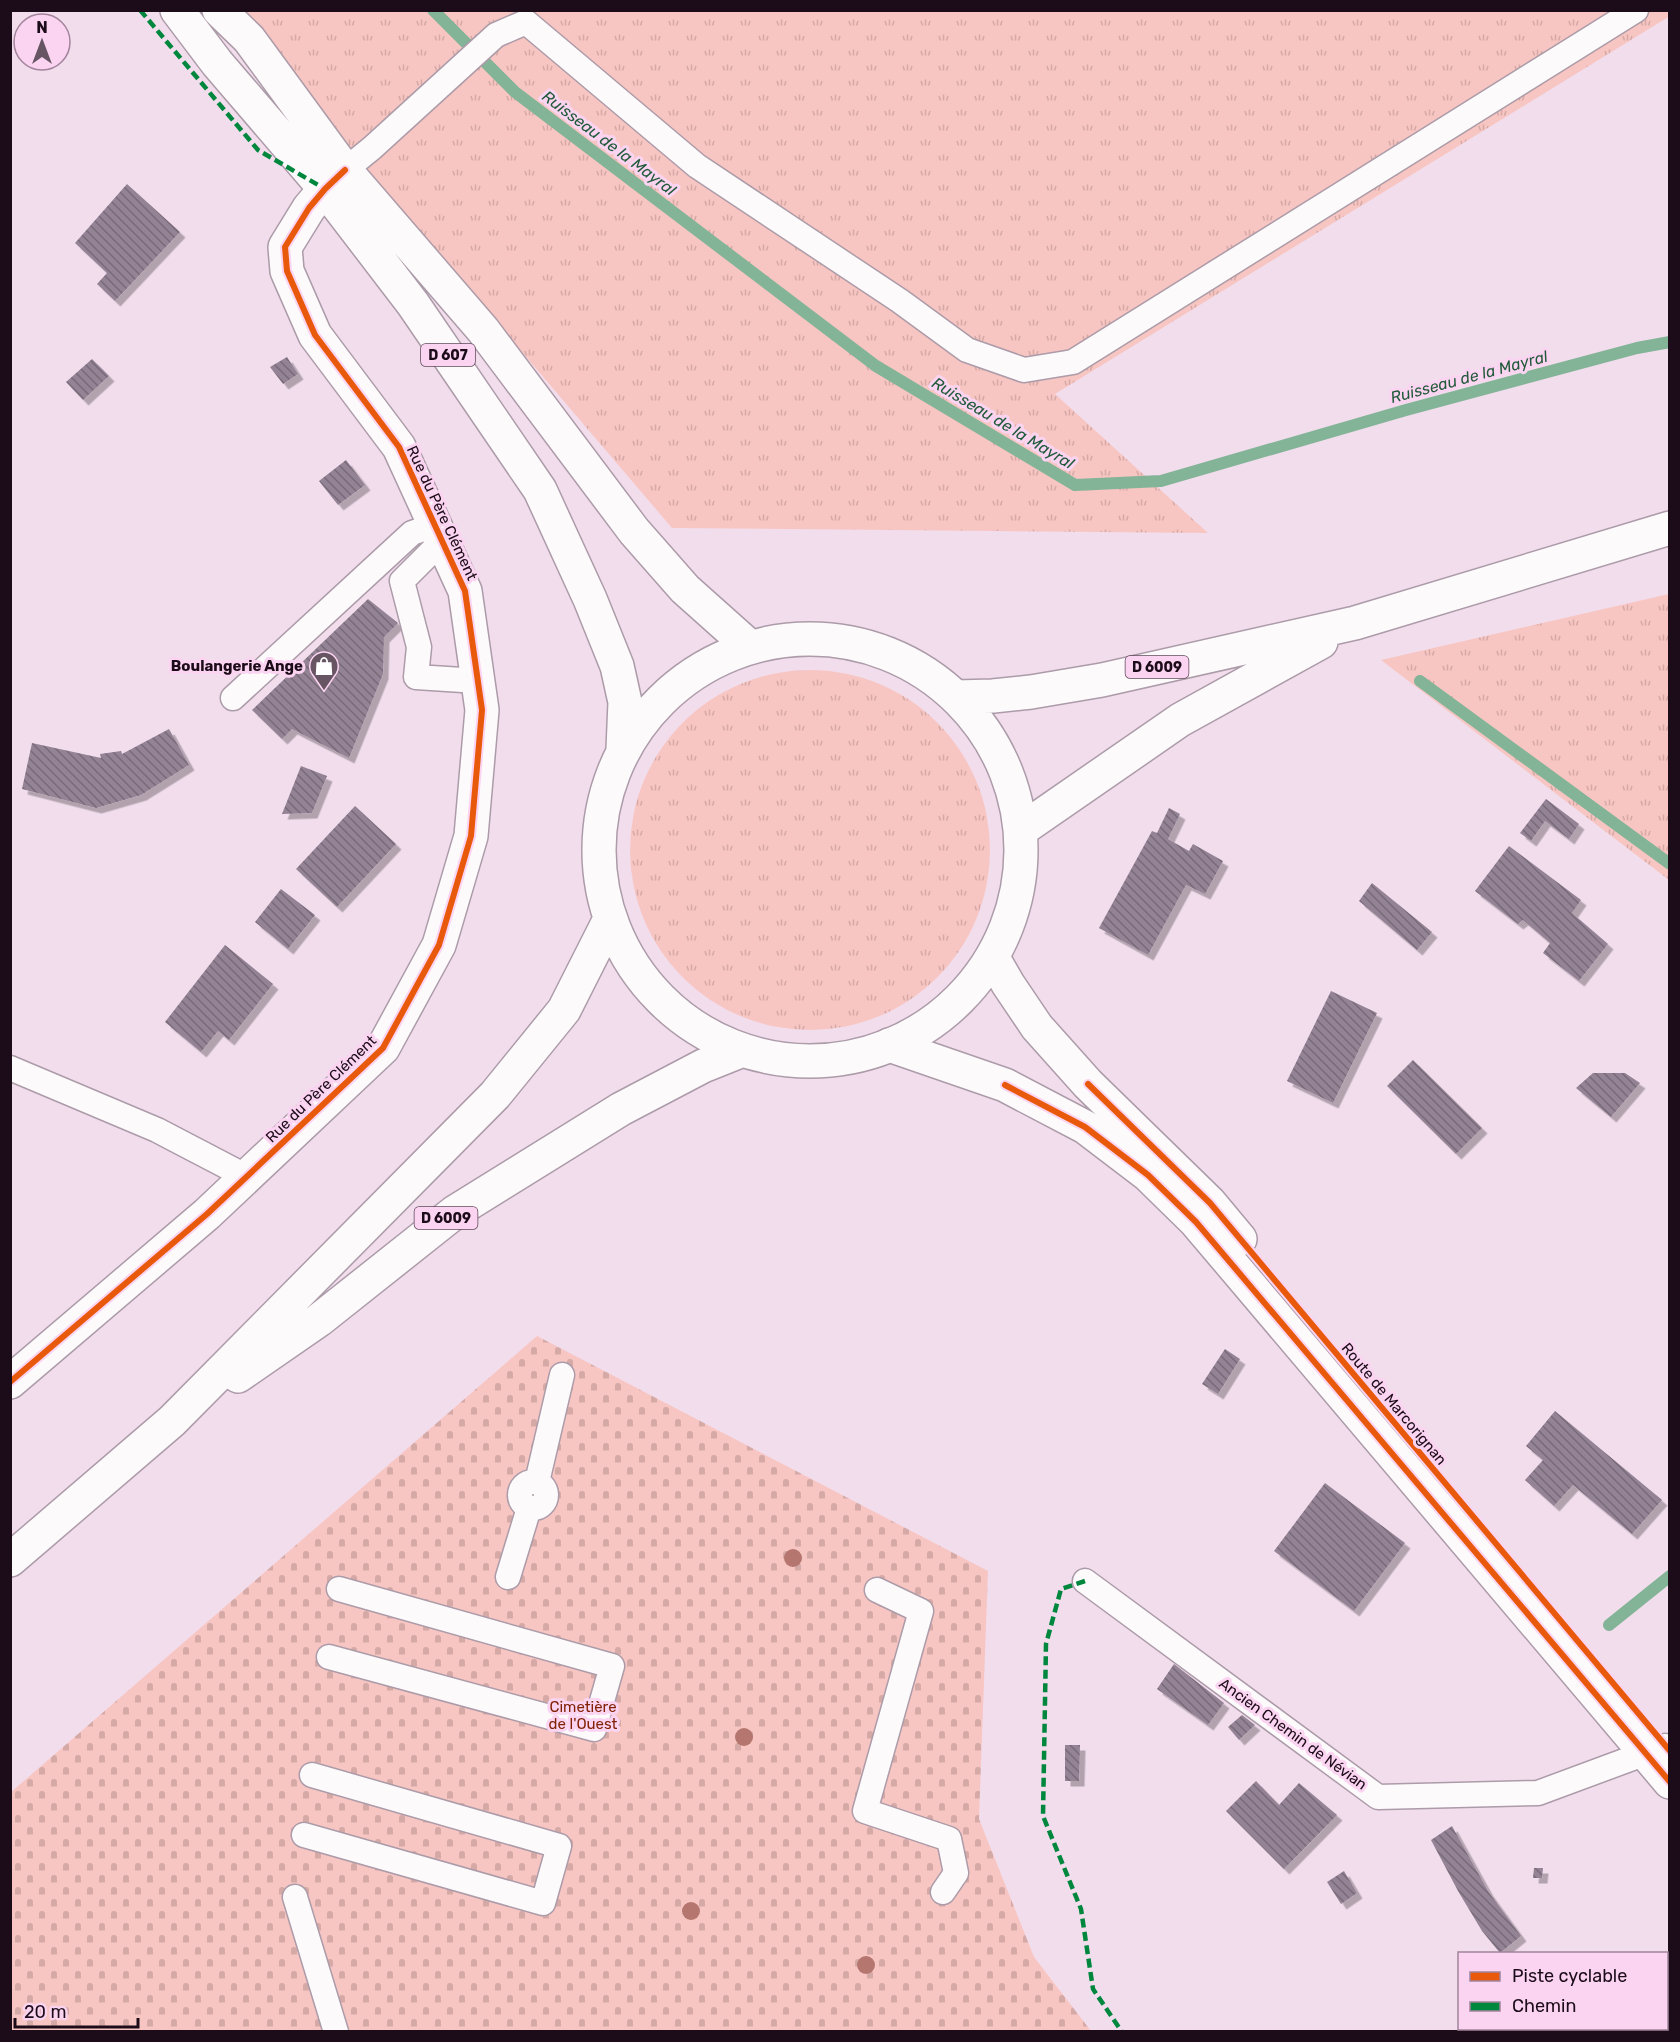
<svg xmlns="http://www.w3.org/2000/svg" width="1680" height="2042" font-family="Rubik,sans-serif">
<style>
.grass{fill:url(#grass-tufts)}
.cemetery{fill:url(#cemetery-stones)}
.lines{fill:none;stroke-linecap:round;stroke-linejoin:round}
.stream{stroke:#84b498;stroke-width:12}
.building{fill:url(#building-back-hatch);filter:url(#shadow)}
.service-casing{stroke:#ac9ba8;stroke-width:27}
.minor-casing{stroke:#ac9ba8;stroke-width:36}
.secondary-casing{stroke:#ac9ba8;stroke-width:36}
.primary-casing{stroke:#ac9ba8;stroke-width:36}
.service{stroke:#fdfafc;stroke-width:24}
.minor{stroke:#fdfafc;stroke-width:33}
.secondary{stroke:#fdfafc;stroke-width:33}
.primary{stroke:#fdfafc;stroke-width:33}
.quiet{stroke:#00873e;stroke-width:4.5;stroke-dasharray:9 4.5;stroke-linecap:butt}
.cycleway-casing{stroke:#fbd4f1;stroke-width:10}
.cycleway{stroke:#e8590c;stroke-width:6}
.tree{fill:#b4766e}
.labels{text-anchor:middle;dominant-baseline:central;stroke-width:6;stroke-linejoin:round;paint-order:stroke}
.shield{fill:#fbd4f1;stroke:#5f485a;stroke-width:1.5}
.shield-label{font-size:14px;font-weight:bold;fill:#1c0c19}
.street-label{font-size:15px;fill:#1c0c19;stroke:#fbd4f1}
.poi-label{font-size:15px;font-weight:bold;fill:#1c0c19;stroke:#fbd4f1;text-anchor:end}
.park-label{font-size:15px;fill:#812206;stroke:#fbd4f1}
.water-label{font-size:16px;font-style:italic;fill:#215a3a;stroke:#fbd4f1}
</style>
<defs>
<pattern id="grass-tufts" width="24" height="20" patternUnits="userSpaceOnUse" patternTransform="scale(1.5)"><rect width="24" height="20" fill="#f8c6c2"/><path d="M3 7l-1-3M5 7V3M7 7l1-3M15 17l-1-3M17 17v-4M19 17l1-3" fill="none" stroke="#d4a9a6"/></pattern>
<pattern id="cemetery-stones" width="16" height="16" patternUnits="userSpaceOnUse" patternTransform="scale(1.5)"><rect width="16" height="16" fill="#f8c6c2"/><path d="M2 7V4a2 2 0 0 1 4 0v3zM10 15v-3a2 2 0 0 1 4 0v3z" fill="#d4a9a6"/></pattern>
<pattern id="building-back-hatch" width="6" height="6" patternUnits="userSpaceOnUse" patternTransform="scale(1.5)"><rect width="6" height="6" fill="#948395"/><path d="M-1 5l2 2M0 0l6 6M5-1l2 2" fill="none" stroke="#786a79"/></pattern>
<filter id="shadow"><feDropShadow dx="5.5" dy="5.5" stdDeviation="0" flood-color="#0004"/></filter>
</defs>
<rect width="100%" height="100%" fill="#f2dded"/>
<path class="grass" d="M1669,10L1670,16L1055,394L1208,533L672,528L231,11Z
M1669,594V880L1381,660Z
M630 850a180 180 0 1 1 360 0a180 180 0 1 1-360 0Z"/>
<path class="cemetery" d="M537,1336L988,1571L979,1819L1034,1957L1091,2031H11L10,1793Z"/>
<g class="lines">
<path class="stream" d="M433,10L515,92L876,366L1075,485L1161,481L1406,410L1637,348L1670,342
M1420,681L1670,864
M1609,1625L1670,1576"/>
</g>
<path class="building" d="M127,184L180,232L115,301L97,284L107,273L75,243Z
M287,357L298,374L283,384L270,367Z
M92,359L109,376L83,400L66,382Z
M346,460L365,485L338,505L319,481Z
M368,599L398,623L384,637L383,674L349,758L292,729L282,739L252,710Z
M169,729L189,765L141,795L96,808L22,789L32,743L101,758L100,754L121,751L122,754Z
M301,766L327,776L312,813L282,814Z
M1546,799L1579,824L1569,839L1545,821L1531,841L1520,833Z
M355,806L396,844L337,907L296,869Z
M1169,808L1180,814L1168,839L1189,851L1193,844L1223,861L1205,894L1186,885L1148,955L1099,928L1152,831L1157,833Z
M1509,846L1581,900L1572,913L1608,944L1579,981L1543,953L1550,943L1523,920L1518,924L1475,891Z
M1372,883L1432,932L1417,950L1359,901Z
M281,889L315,915L288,949L255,922Z
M225,945L273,984L229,1040L218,1031L201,1052L165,1022Z
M1331,991L1377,1013L1333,1103L1287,1081Z
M1413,1060L1482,1128L1456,1154L1387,1086Z
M1593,1073H1625L1640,1083L1611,1117L1576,1088Z
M1225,1349L1240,1359L1218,1394L1202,1384Z
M1555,1411L1662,1500L1632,1534L1573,1485L1554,1506L1525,1480L1543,1460L1526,1446Z
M1325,1483L1405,1543L1354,1611L1274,1551Z
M1174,1664L1224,1703L1208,1725L1157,1689Z
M1242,1715L1255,1725L1239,1740L1228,1727Z
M1065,1745H1080L1079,1781H1065Z
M1256,1781L1279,1805L1299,1783L1337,1815L1284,1869L1226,1811Z
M1452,1826L1488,1891L1521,1936L1500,1953L1482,1931L1458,1891L1431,1840Z
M1534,1868H1543L1542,1878H1533Z
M1344,1871L1357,1893L1341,1904L1327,1882Z"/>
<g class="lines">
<g class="service-casing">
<path id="service" d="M345,170L372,148L496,35L526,22L697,166L900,301L967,350L1024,370L1073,362L1636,10
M442,541L402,581L419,647L416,677L478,681
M233,698L412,533L435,525
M10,1068L157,1130L247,1177
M520 1495a13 13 0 1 1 26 0a13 13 0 1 1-26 0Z
M537,1482L562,1375
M508,1577L529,1508
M1085,1581L1378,1797L1538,1793L1665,1746
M877,1590L921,1611L865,1811L949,1839L956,1873L943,1892
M329,1657L594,1729L612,1666L339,1589
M304,1835L543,1903L559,1846L312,1775
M295,1897L336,2032"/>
</g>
<g class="minor-casing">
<path id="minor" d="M10,1382L207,1214L383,1048L439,945L471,836L482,710L465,591L399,447L315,335L287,271L285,247L309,208L325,189L345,170"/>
</g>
<g class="secondary-casing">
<path id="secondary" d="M993,958L1008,984L1037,1027L1088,1084L1210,1203L1240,1239
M889,1045L1005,1085L1085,1127L1148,1175L1196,1222L1670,1782"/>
</g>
<g class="primary-casing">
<path id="primary" d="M177,10L217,63L325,189L413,304L540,490L590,599L617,666L625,702L623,749
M219,10L249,39L345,170L483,330L634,531L685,589L750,647
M599 850a211 211 0 1 1 422 0a211 211 0 1 1-422 0Z
M956,697L993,696L1031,692L1102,680L1355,623L1670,528
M1021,830L1180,720L1321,642
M238,1376L319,1320L455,1212L621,1109L703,1066L743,1050
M10,1560L172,1421L495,1095L564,1010L610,919"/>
</g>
<use href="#service" class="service"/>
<use href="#minor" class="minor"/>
<use href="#secondary" class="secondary"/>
<use href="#primary" class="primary"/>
<path class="quiet" d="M140,10L258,150L325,189
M1085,1581L1061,1589L1046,1644L1043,1816L1081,1909L1093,1989L1122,2032"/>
<g class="cycleway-casing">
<path id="cycleway" d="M1088,1084L1210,1203L1670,1751
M1005,1085L1085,1127L1148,1175L1196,1222L1670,1782
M10,1382L207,1214L383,1048L439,945L471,836L482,710L465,591L399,447L315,335L287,271L285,247L309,208L325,189L345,170"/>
</g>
<use href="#cycleway" class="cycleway"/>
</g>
<g class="tree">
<circle cx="793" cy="1558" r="9"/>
<circle cx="744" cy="1737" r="9"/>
<circle cx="691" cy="1911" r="9"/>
<circle cx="866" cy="1965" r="9"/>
</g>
<defs>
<g id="shop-pin" transform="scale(1.5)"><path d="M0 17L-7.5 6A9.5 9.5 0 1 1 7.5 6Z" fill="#675563" stroke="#fbd4f1"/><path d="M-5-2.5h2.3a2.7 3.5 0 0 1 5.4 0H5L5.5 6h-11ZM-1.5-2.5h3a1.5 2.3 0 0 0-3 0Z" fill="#fff"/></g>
</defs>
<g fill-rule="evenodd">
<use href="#shop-pin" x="324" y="666"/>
</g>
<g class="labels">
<g class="shield">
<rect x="421" y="344" width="54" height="22" rx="4.5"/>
<rect x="1125.5" y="656" width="63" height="22" rx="4.5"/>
<rect x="414.5" y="1207" width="63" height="22" rx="4.5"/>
</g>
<g class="shield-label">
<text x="448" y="355">D 607</text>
<text x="1157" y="667">D 6009</text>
<text x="446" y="1218">D 6009</text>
</g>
<g class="street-label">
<text transform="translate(442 513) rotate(65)">Rue du Père Clément</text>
<text transform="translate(321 1089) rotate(-44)">Rue du Père Clément</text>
<text transform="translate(1394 1404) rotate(50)">Route de Marcorignan</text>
<text transform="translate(1293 1734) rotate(36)">Ancien Chemin de Névian</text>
</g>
<g class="poi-label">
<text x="303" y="666">Boulangerie Ange</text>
</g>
<g class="park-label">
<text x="583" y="1707">Cimetière<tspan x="583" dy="17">de l'Ouest</tspan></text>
</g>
<g class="water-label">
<text transform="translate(609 143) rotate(37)">Ruisseau de la Mayral</text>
<text transform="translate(1469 377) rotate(-15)">Ruisseau de la Mayral</text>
<text transform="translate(1003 423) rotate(31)">Ruisseau de la Mayral</text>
</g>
</g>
<rect width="1680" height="2042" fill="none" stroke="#1c0c19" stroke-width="24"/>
<rect x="1458" y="1952" width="210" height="78" fill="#fbd4f1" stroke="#a2849b" stroke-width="1.5"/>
<rect x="1470" y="1972" width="30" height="9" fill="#e8590c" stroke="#a2849b" stroke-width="1.5"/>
<text x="1512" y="1982" font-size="18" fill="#1c0c19">Piste cyclable</text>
<rect x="1470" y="2002" width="30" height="9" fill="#00873e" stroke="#a2849b" stroke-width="1.5"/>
<text x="1512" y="2012" font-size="18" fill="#1c0c19">Chemin</text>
<g transform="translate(42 42)"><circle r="28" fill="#fbd4f1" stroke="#a2849b" stroke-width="1.5"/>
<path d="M0-4.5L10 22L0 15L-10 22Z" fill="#675563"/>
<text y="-9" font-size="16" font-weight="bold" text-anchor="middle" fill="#1c0c19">N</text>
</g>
<path d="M15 2018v9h123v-9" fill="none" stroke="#1c0c19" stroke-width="3"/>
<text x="24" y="2018" font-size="18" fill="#1c0c19" stroke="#fbd4f1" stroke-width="4.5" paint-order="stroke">20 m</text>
</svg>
